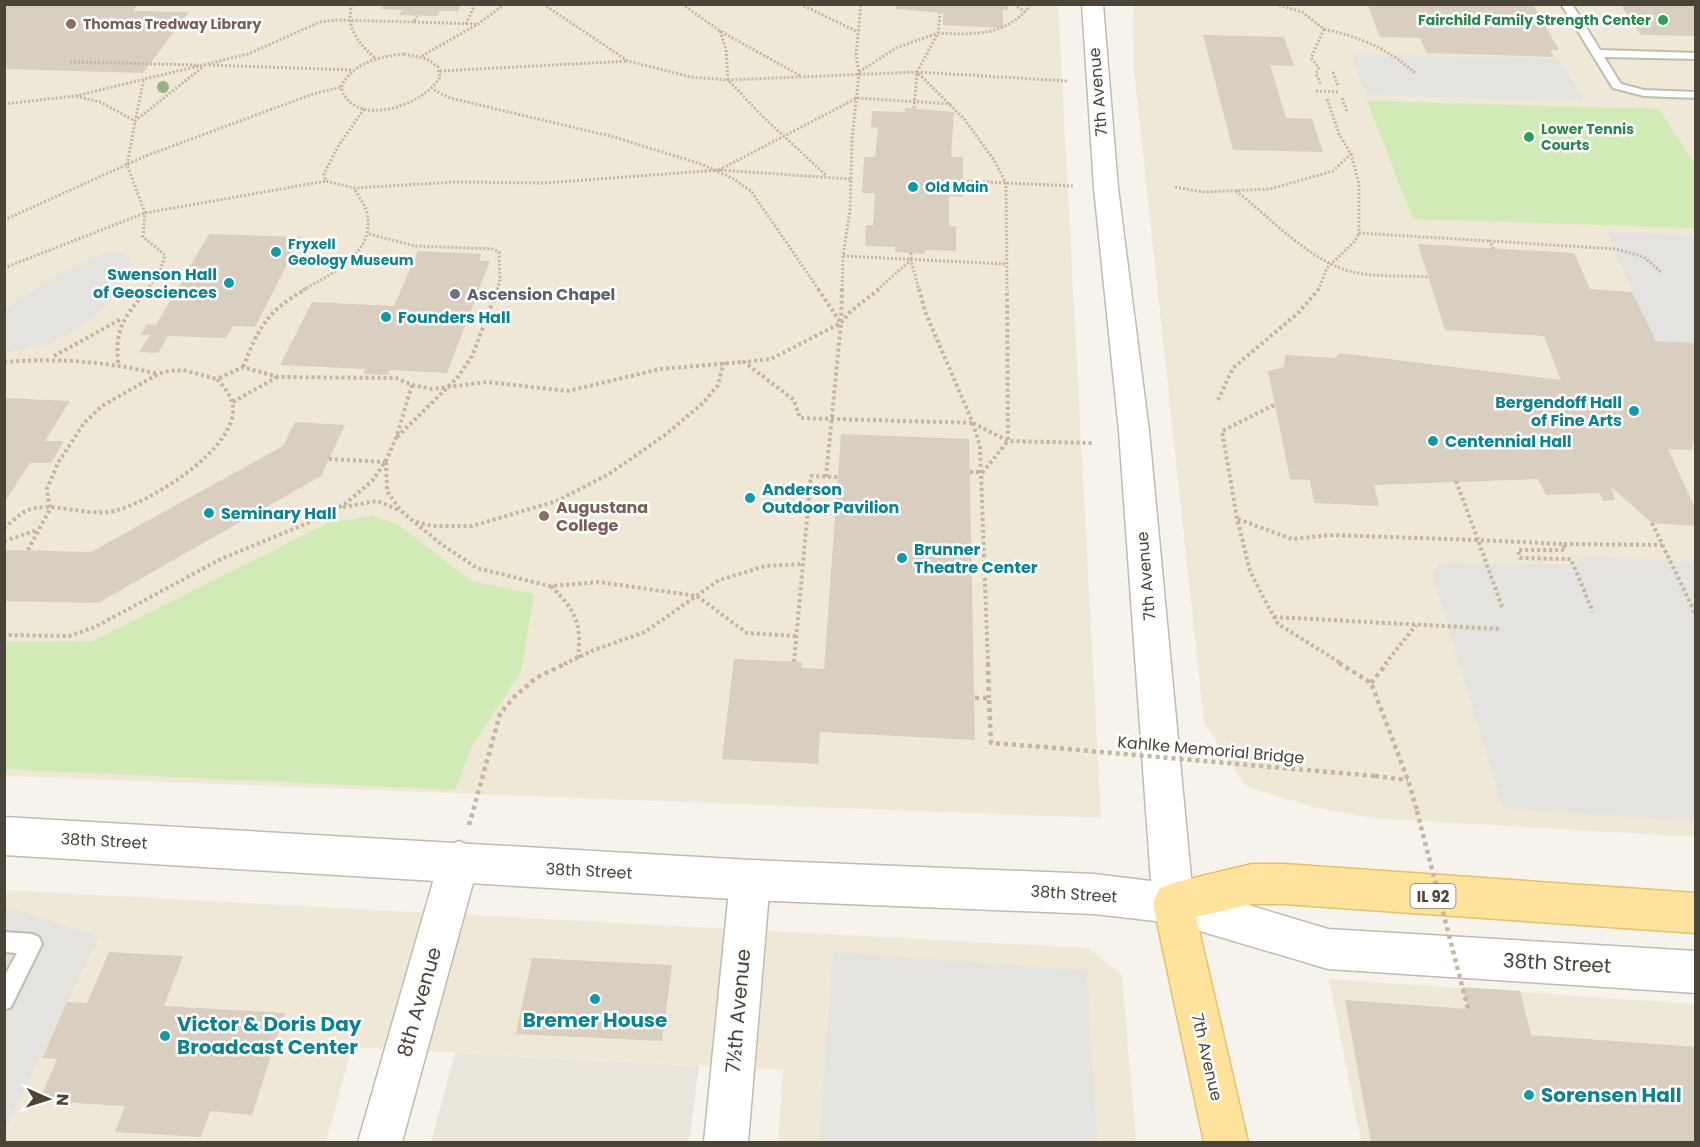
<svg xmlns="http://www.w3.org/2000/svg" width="1700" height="1147" font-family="Poppins,sans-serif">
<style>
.residential{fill:#eae5da}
.education{fill:#efe8d6}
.green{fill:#d2eab5}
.parking{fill:#e5e3e0}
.building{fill:#d8cfc1}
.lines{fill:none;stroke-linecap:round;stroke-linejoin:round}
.service-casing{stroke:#c2bbae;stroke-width:4}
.minor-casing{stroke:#c2bbae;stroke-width:3}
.tertiary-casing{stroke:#c2bbae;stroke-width:3}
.primary-casing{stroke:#e6c16a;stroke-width:3}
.path-far2{stroke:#c4b79f;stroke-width:3;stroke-dasharray:2 2;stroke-linecap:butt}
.path-far1{stroke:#c4b79f;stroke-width:4;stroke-dasharray:3 3;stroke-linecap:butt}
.path{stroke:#c4b79f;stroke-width:4.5;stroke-dasharray:4 4;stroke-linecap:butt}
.service{fill:#fff;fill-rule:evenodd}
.minor{fill:#fff;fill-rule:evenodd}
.tertiary{fill:#fff;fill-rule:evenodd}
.primary{fill:#ffe39c;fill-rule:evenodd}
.path-bridge{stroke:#c4b79f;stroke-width:4.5;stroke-dasharray:4 4;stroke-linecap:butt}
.tree{fill:#97b381}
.leisure-dot{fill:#2e9e5b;stroke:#fff;stroke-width:2}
.education-dot{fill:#8d6e63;stroke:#fff;stroke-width:2}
.culture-dot{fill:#0f9aa8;stroke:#fff;stroke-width:2}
.worship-dot{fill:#6b7280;stroke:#fff;stroke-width:2}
.labels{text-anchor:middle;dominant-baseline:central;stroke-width:5;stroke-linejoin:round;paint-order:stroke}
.far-leisure-label{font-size:14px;font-weight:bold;fill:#27864d;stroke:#fff;text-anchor:end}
.far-education-label{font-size:14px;font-weight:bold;fill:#785e54;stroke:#fff;text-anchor:start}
.far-culture-label{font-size:14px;font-weight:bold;fill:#0d838f;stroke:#fff;text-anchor:start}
.shield{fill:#fff;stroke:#817c74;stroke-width:1.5}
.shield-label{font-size:15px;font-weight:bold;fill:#4b4439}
.street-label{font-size:16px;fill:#4b4439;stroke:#fff}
.culture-label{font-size:16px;font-weight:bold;fill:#0d838f;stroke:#fff;text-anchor:start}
.worship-label{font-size:16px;font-weight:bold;fill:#5b616d;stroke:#fff;text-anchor:start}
.education-label{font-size:16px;font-weight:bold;fill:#785e54;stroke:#fff;text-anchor:start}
.near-street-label{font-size:20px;fill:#4b4439;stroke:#fff}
.near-culture-label{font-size:20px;font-weight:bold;fill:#0d838f;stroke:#fff;text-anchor:start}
</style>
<rect width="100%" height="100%" fill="#f6f3ec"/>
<path class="residential" d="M455,1053L699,1066L689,1142H431Z"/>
<path class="education" d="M5,5H1058L1101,818L5,776Z
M1133,5H1695V837L1370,818L1313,807L1245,786L1204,722L1134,70Z
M4,890L1088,948L1122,975L1136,1142H778L783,1070L352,1047L326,1142H5Z
M1329,979L1695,1004V1142H1361Z"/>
<path class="green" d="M1367,101L1659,109L1695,165V228L1413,219Z
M372,516L399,525L471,581L534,594L521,672L472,746L455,790L5,769V642L93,641L328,523Z"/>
<path class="parking" d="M1350,54L1559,59L1585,101L1366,95Z
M1608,232L1695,236V343L1656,341L1632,292Z
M118,251L131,257L130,276L112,300L81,327L44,345L5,353V309L49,280L101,254Z
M1576,556L1695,562V821L1503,808L1434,580V572L1438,564L1448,563L1579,565Z
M5,907L99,936L5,1130Z
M833,952L1087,971L1097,1142H819Z"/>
<path class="building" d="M22,4H138L133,11L189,12L143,73L4,69V5Z
M383,4H461L458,11H440L437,16L399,15L402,10L381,9Z
M896,4H1008V10H1003V28L943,25V13L896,9Z
M1367,4H1533L1559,50H1550L1554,57L1427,53L1420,38L1380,37Z
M1620,4H1696V36L1641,35Z
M1203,35L1284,37L1294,66L1270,65L1286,118L1312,119L1323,152L1233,150Z
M905,108L954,112L951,157H963V197L949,196V226H956V251L925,250V254L895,252V247L865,246L866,225H873L875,193H862L864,157H875L878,128L871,127L872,111L905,112Z
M209,234L301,237L255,327L233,326L226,338L168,336L158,353L139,352L150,335H141L147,324L156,325Z
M1418,244L1574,253L1590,289L1632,292L1656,341L1696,343V443H1692L1693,447L1691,450L1668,449L1696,510V526L1652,523L1611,487L1615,500L1603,501L1600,493L1546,495L1538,479L1374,485L1379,506L1314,503L1310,480L1290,479L1268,371L1284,367L1285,355L1336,358L1339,353L1561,380L1544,336L1445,330Z
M418,251L481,254L479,261H490L447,373L390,370L388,375L363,374L365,369L280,365L312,302L394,306Z
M4,398L70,401L45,441H64L51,463H30L4,503Z
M295,422L345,425L321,476L98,603L4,601V550L91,552L283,446Z
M841,434L969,439L975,740L820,732L818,764L722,759L734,659L802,662V668L824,669Z
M109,952L183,956L164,1006L285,1013L252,1115L210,1111L201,1137L115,1132L125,1106L39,1101L57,1059L42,1058L67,1002L87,1003Z
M532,958L672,965L662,1041L516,1034Z
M1462,987L1520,991L1531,1035L1696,1047V1142H1371L1345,1000L1468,1009Z"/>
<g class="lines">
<g class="service-casing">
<path id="service" d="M1561,4H1572L1600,50L1696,53V59L1604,57L1621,84L1644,90L1696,92V98L1644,96L1613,88Z
M4,932L32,934L39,937L42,944L11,1007L4,1010V977L17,953L4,952Z"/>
</g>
<g class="minor-casing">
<path id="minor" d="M459,841L473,847L479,861L402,1142H358L439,861L445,847Z
M750,860L764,866L770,880L748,1142H704L730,880L736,866Z"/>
</g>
<g class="tertiary-casing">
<path id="tertiary" d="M1082,4H1103L1118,188L1149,431L1192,888L1328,929L1696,951V993L1328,969L1173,923L1094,914L750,900L4,855V817L750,860L1094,874L1151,881L1119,431L1094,188Z"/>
</g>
<g class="primary-casing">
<path id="primary" d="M1252,864H1284L1696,893V933L1284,904H1252L1196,917L1248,1142H1204L1153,903L1159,889L1173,883Z"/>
</g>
<path class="path-far2" d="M352,4C345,27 358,43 375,58
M543,4L628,61L691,77L728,80L917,72L965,120L994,160L1006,183L1007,290
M682,4L720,31L801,76
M800,4L858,32
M1014,4L1025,12
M1275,4L1302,12L1324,29L1311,58L1319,68L1316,73L1321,85
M414,22L477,24
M466,24L475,4
M1324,29C1360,37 1389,49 1416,74
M720,31L726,49L728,80L762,116L827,176
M404,54L427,59L438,67L440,77C424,106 353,130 341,87C354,62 378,57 404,54Z
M422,56L478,24L505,4
M70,62L199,65
M209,65L352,70
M440,71L628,61
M859,72L896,48L938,33L940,13
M917,72L1068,81
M1333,72L1338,86
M434,90L450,98L614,137L701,164L732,178L751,191L819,290
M1316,91L1340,92
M76,96L100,102L135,121L144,78
M1342,98L1347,112
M1327,99L1339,134L1351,154L1359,184V233L1490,241
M4,104L75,96L248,54L320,22L335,20L414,22L417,16
M914,108L917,72L938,33C974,35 1008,36 1031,4
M364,109L337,148L324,174L326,181L354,188L455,182L545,183L719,170L850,179
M719,170L857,98L951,104
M963,181L1074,186
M1175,187L1203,192L1270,189L1333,171L1351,154
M1236,191C1271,218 1306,258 1349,271C1374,278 1403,275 1428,277
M4,220L148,155L313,94L341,87
M369,234L415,246L493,249L499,252L500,280L497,290
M1493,249L1490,241L1616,249L1644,257L1662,273
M911,253V260
M843,256L1006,264
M4,268L145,213L326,181
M147,290L160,271L165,255L143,237L145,213L127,165L135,121L204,66
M303,290C332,274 376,253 367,213C365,204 358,196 354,188
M842,290L843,256L850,210L852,140L859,73L856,55L861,4
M877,290L911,260L919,290
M1318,290L1327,268L1355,241L1359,233"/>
<path class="path-far1" d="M818,289L841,323
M879,289L851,311L841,323L771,359L744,362L794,400L800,418L973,423
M919,289L926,314L973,423
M54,356L121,319
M4,362C57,358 106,361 158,374
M118,363C115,326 125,316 148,289
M243,367C259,327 267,311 306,289
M412,385L432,389L487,382L568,391L660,369L744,362
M1218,400L1233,368L1298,313L1319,289
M233,402L277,377
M1274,405L1222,431L1237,518L1250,571L1261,593L1278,624L1342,664
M973,423L1008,441L1093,443
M973,423L980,446L988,664
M397,437L458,377L472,356L498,289
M329,459L385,462
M386,462L387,491L400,510L441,544L477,568L550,586L598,582L697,596L747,633L796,636
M970,472H983L1008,441L1007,289
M826,477L841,323L842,289
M1456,481L1478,540L1564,544L1565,550H1518L1520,558L1571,559L1593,612
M343,507L377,501L399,510
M1238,519L1292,539L1330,535L1478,540L1502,607
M416,522L434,526H472L557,501L609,474L665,435L703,403L718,385L724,362
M1652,523L1696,615
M4,528C11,523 18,515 26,511C51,499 89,519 118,510C153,500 236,449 233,407C232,396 224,387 217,379L243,367L278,377L396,378L412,385L397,435L387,459L372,481L345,504L310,522L221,559L95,627L69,636L4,635
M4,541L38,530
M1564,544L1662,545
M28,550L50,509L47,489L58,463L84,423L102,406L158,374L169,371L183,370L217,379
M551,586C576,611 582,623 578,659
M1274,617L1500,629
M794,662L811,476L837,477
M564,664L594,650L645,632L719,580L766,566L803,564
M1385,664L1416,625"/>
<path class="path" d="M988,663L989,698
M1339,663L1371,683L1408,780L1417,811
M1371,683L1387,663
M975,698H989L991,743L1044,747
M1375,776L1408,780
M469,825L500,714L514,697L536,678L567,663"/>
<use href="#service" class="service"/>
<use href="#minor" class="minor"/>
<use href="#tertiary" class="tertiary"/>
<use href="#primary" class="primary"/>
<path class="path-bridge" d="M1044,747L1375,776
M1417,811L1468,1009"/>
</g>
<circle class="tree" cx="163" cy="87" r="6"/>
<g class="leisure-dot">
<circle cx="1663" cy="20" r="6"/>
<circle cx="1529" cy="137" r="6"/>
</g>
<g class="education-dot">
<circle cx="71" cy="24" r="6"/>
<circle cx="544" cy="516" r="6"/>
</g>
<g class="culture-dot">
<circle cx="913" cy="187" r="6"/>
<circle cx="276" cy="252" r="6"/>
<circle cx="229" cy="283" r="6"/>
<circle cx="386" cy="317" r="6"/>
<circle cx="1634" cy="411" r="6"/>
<circle cx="1433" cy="441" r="6"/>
<circle cx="750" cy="498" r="6"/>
<circle cx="209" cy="513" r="6"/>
<circle cx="902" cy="558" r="6"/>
<circle cx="595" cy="999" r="6"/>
<circle cx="165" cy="1036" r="6"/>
<circle cx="1529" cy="1095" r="6"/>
</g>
<circle class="worship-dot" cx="455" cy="294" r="6"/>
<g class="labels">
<g class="far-leisure-label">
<text x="1651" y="20">Fairchild Family Strength Center</text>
<text x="1541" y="129" text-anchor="start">Lower Tennis<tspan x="1541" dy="16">Courts</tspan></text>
</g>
<g class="far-education-label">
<text x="83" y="24">Thomas Tredway Library</text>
</g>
<g class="far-culture-label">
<text x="925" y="187">Old Main</text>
<text x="288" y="244">Fryxell<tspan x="288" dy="16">Geology Museum</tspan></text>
</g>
<rect class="shield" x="1410.5" y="884" width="45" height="24" rx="4.5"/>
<g class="shield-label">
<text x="1433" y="896">IL 92</text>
</g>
<g class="street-label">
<text transform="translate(1098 92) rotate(-95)">7th Avenue</text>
<text transform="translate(1146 576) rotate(-95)">7th Avenue</text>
<text transform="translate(1211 750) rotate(5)">Kahlke Memorial Bridge</text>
<text transform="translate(104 841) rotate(3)">38th Street</text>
<text transform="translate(589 871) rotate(3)">38th Street</text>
<text transform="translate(1074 894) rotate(4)">38th Street</text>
<text transform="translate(1207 1057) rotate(77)">7th Avenue</text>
</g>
<g class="culture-label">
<text x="217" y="274" text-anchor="end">Swenson Hall<tspan x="217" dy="18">of Geosciences</tspan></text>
<text x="398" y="317">Founders Hall</text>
<text x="1622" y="402" text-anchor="end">Bergendoff Hall<tspan x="1622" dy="18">of Fine Arts</tspan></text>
<text x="1445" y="441">Centennial Hall</text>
<text x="762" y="489">Anderson<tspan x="762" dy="18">Outdoor Pavilion</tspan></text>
<text x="221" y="513">Seminary Hall</text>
<text x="914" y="549">Brunner<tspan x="914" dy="18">Theatre Center</tspan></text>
</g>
<g class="worship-label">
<text x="467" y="294">Ascension Chapel</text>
</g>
<g class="education-label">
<text x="556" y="507">Augustana<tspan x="556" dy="18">College</tspan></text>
</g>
<g class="near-street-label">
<text transform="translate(1557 963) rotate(3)">38th Street</text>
<text transform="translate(419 1002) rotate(-74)">8th Avenue</text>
<text transform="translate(738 1011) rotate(-85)">7½th Avenue</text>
</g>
<g class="near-culture-label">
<text x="595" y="1020" text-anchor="middle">Bremer House</text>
<text x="177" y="1024">Victor &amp; Doris Day<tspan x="177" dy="23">Broadcast Center</tspan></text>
<text x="1541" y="1095">Sorensen Hall</text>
</g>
</g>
<rect width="1700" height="1147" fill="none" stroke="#4b4439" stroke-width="12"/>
<g transform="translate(48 1099) rotate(93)" stroke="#ffffff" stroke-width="4.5" paint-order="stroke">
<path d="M0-4.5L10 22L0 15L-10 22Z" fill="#4b4439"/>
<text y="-9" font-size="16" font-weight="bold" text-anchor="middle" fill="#4b4439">N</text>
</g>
</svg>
